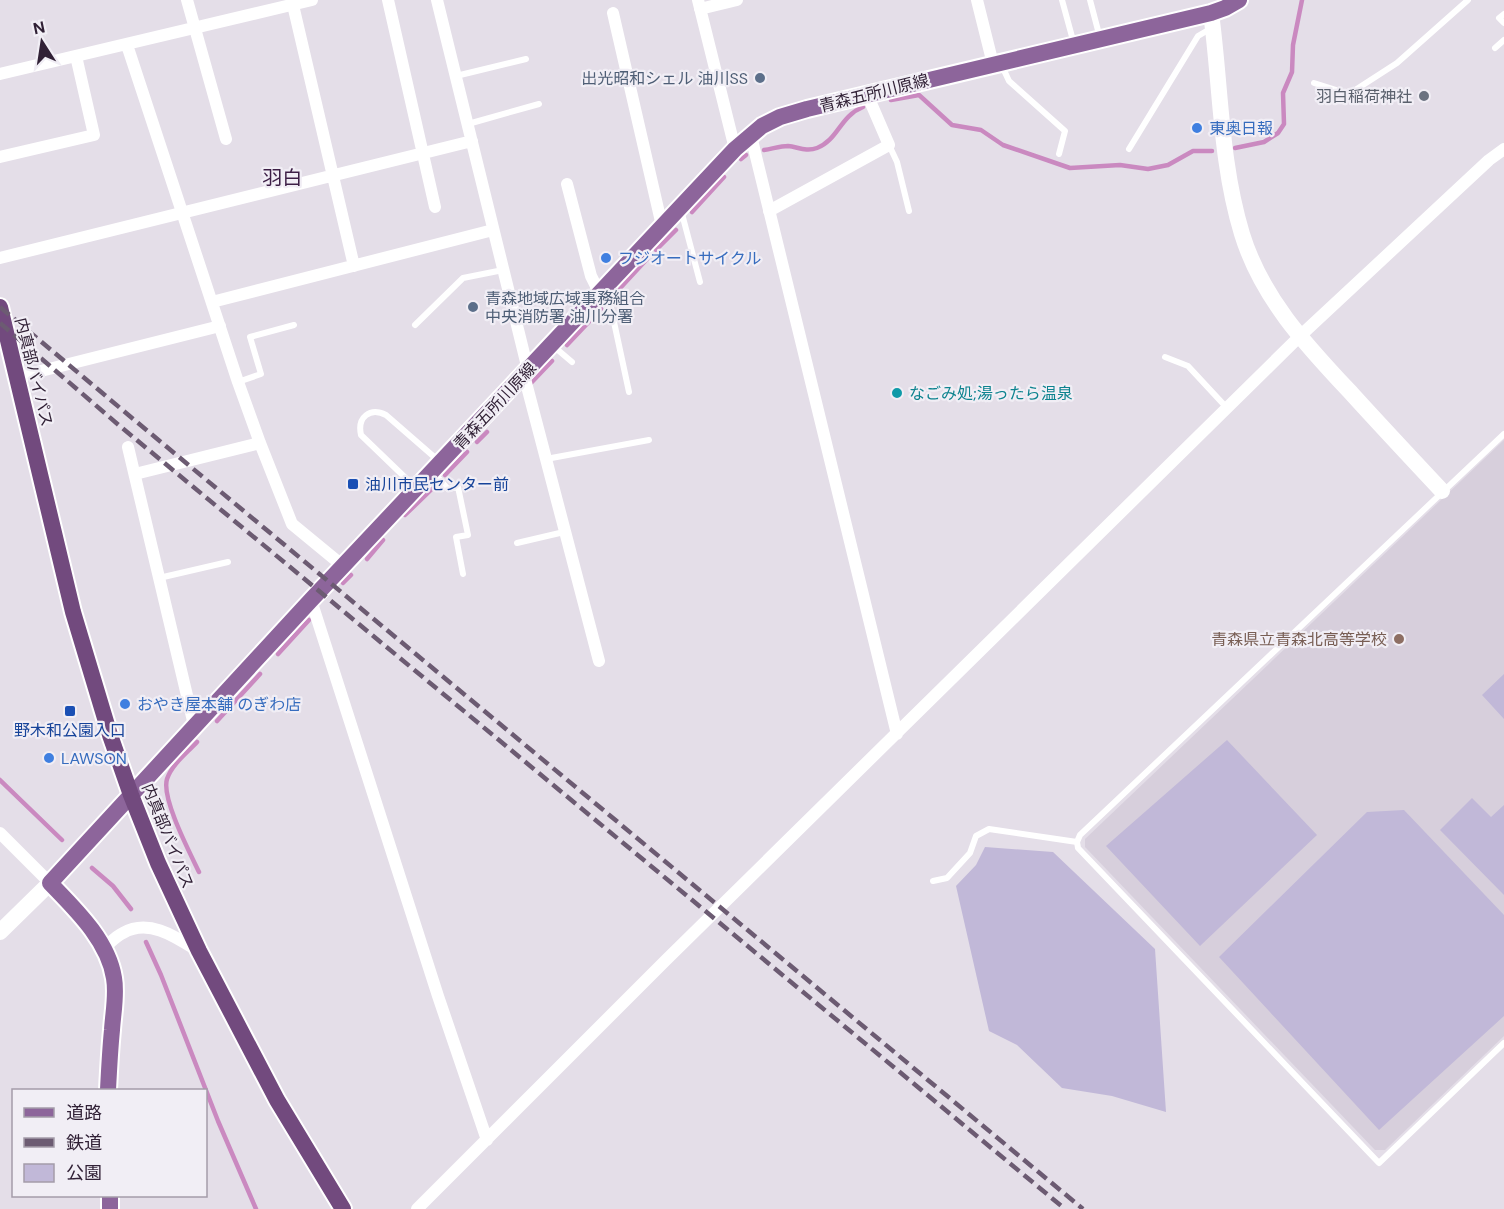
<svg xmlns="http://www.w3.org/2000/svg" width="1504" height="1209" font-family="'DM Sans','Noto Sans JP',sans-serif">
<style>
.built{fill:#d7cfdc}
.green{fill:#c1b8d8}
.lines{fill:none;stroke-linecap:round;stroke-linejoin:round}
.stream{stroke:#ca89c0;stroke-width:4.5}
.primary-casing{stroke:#fff;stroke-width:20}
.trunk-casing{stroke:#fff;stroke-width:20}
.service{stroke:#fff;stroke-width:6}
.minor{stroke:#fff;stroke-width:12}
.tertiary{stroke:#fff;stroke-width:16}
.primary{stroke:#8d659b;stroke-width:16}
.trunk{stroke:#724a7e;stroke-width:16}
.rail{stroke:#6c5b72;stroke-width:4.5;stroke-dasharray:12 6;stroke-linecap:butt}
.service-dot{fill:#5c6f8a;stroke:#f1eef5;stroke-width:2}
.worship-dot{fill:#6b7280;stroke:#f1eef5;stroke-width:2}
.shop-dot{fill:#3f7fe0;stroke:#f1eef5;stroke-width:2}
.culture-dot{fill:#0f9aa8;stroke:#f1eef5;stroke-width:2}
.transit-dot{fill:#1a4fb4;stroke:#f1eef5;stroke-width:2}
.education-dot{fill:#8d6e63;stroke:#f1eef5;stroke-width:2}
.labels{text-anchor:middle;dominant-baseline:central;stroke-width:4.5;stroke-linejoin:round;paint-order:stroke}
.service-label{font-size:16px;fill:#4e5e75;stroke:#f1eef5;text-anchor:end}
.street-label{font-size:16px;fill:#312136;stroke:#f1eef5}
.worship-label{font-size:16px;fill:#5b616d;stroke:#f1eef5;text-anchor:end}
.shop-label{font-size:16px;fill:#366cbe;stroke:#f1eef5;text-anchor:start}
.culture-label{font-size:16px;fill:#0d838f;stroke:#f1eef5;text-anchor:start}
.transit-label{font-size:16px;fill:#164399;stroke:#f1eef5;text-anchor:start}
.education-label{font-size:16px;fill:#785e54;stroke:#f1eef5;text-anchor:end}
.quarter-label{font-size:20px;fill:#3d1f46;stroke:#f1eef5}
</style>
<rect width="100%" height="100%" fill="#e4dee8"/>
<path class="built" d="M1504,440V1036L1385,1150H1375L1085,847V839Z"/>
<path class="green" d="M1504,674V719L1482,695Z
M1227,740L1317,835L1200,946L1106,846Z
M1472,798L1491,817L1504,805V895L1440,830Z
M1404,810L1504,915V1016L1379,1130L1219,957L1367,812Z
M985,847L1053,852L1155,949L1166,1112L1112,1096L1062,1088L1017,1045L989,1031L956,886L976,865Z"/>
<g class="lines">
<path class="stream" d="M891,100L919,95L952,125L981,130L1003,145L1070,168L1120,165L1148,169L1168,165L1193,151H1212
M1235,148L1264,142L1278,133L1284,124L1283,93L1292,72L1293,45L1302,0
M764,150C772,149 780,146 788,146C798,147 806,152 817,148C838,140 840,116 863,107
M741,159L746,155
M692,212L724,177
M656,250L676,230
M611,298L647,259
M567,345L601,309
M531,383L552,361
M477,442L487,432
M445,475L467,452
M405,515L435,486
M367,559L383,540
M343,583L351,575
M278,654L309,620
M217,721L260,674
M197,742C187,753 172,764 167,779C161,798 190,853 199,872
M0,780L62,840
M92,868L113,886L131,909
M146,942L161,975L218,1121L256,1209"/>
<g class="primary-casing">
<path id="primary" d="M108,1090C109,1070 110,1050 112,1030C113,1013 117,995 114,978C108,940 75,909 50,883L311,600L735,149L762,126L780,117L807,109L1211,13L1225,8L1239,0
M110,1209V1196"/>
</g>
<g class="trunk-casing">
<path id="trunk" d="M0,307L73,612L110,735L131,795L158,863L199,951L277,1100L343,1209"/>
</g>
<path class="service" d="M1062,0L1074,44
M1090,0L1100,38
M1504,14L1499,18L1504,23
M1495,48L1504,40
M1002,66L1009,81L1065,131L1059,154
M456,76L526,59
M1314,83L1349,94L1397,63L1468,0
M468,124L539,104
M889,145L897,162L909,211
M1129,149L1198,36L1210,29
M681,210L700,282
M600,294L611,308L629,392
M415,325L463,278L503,270
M552,345L572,362
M1165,357L1188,366L1227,408
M238,382L261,374L250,337L294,325
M1504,434L1080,835L1077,842L1078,848L1379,1163L1504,1043
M546,459L649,440
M434,473L448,489L458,487L468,535L456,537L463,574
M416,488L361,435C357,417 370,407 386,415L440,462
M517,543L564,532
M159,578L228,562
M933,881L947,878L970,853L976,836L989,829L1077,842"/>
<path class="minor" d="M187,0L226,139
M388,0L435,207
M437,0L528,370
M698,0L735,149
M977,0L993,64
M293,5L354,266
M700,9L737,0
M613,13L662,226
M127,45L238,382L260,443L292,524L343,566
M0,74L312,0
M751,136L897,734
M0,157L94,135L76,56
M567,184L591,276L600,294
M769,211L889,145L867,94
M0,258L472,141
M212,302L493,230
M524,375L599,661
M17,377L220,326
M128,447L194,725
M135,474L260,443
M311,600L438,996L487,1140
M0,833L50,883
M104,948C110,943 116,936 123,933C149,918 176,937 198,951
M417,1209L666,960L1299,337L1489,160L1504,149"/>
<path class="tertiary" d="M1211,13C1221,87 1220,162 1242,234C1262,299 1307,346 1352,394C1382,427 1412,459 1442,491
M0,932L50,883"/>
<use href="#primary" class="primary"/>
<use href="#trunk" class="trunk"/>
<path class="rail" d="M0,307L132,418L1083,1209
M0,323L121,427L1065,1209"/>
</g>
<g class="service-dot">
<circle cx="760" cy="78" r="6"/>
<circle cx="473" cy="307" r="6"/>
</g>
<circle class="worship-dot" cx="1424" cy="96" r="6"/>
<g class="shop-dot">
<circle cx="1197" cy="128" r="6"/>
<circle cx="606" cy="258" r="6"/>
<circle cx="125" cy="704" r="6"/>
<circle cx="49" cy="758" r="6"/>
</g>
<circle class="culture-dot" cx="897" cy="393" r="6"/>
<g class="transit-dot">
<rect x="347" y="478" width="12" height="12" rx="3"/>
<rect x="64" y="705" width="12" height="12" rx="3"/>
</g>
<circle class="education-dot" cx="1399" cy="639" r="6"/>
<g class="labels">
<g class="service-label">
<text x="748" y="78">出光昭和シェル 油川SS</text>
<text x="485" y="298" text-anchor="start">青森地域広域事務組合<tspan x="485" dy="18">中央消防署 油川分署</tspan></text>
</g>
<g class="street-label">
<text transform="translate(874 93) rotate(-14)">青森五所川原線</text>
<text transform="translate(34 372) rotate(76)">内真部バイパス</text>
<text transform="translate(495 406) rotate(-47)">青森五所川原線</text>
<text transform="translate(168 836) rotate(68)">内真部バイパス</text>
</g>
<g class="worship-label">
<text x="1412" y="96">羽白稲荷神社</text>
</g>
<g class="shop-label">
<text x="1209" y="128">東奥日報</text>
<text x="618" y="258">フジオートサイクル</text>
<text x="137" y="704">おやき屋本舗 のぎわ店</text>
<text x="61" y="758">LAWSON</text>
</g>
<g class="culture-label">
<text x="909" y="393">なごみ処;湯ったら温泉</text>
</g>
<g class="transit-label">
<text x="365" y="484">油川市民センター前</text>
<text x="70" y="730" text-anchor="middle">野木和公園入口</text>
</g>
<g class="education-label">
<text x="1387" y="639">青森県立青森北高等学校</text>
</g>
<g class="quarter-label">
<text x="282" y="178">羽白</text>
</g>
</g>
<rect x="12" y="1089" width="195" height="108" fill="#f1eef5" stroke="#a49ca9" stroke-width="1.5"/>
<rect x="24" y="1108" width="30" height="9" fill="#8d659b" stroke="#a49ca9" stroke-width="1.5"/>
<text x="66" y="1119" font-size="18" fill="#312136">道路</text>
<rect x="24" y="1138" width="30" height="9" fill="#6c5b72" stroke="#a49ca9" stroke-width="1.5"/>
<text x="66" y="1149" font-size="18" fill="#312136">鉄道</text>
<rect x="24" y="1164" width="30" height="18" fill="#c1b8d8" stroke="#a49ca9" stroke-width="1.5"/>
<text x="66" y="1179" font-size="18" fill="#312136">公園</text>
<g transform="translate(42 42) rotate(348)" stroke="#f1eef5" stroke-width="4.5" paint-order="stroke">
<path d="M0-4.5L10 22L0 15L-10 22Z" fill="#312136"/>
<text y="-9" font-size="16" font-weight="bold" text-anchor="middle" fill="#312136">N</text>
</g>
</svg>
